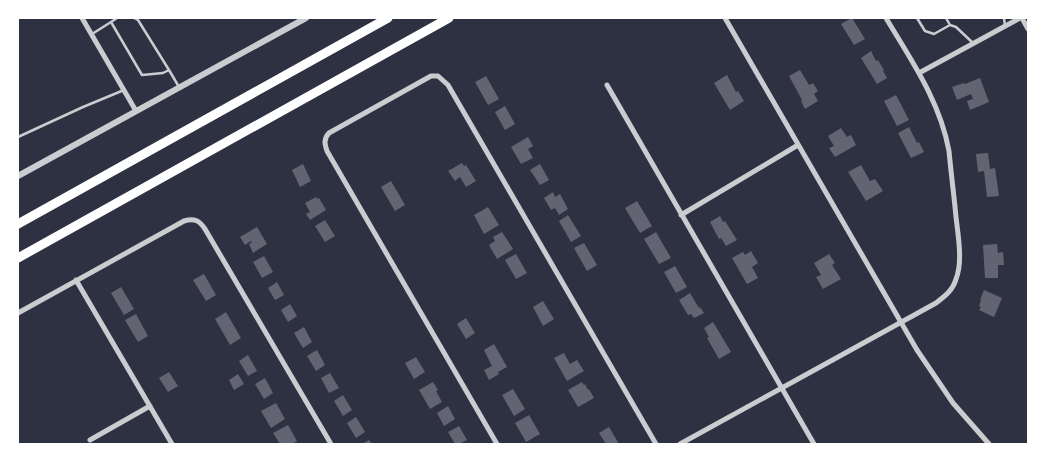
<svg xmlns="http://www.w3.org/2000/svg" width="1046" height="462" font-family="Montserrat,sans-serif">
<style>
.building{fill:#626471}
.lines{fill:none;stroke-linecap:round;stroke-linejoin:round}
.service{stroke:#caccd0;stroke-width:2.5}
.minor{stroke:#caccd0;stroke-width:5}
.tertiary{stroke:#caccd0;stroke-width:6}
.motorway{stroke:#fff;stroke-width:9}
</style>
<rect width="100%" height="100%" fill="#2d3142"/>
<path class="building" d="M852,18L865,39L854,45L841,24Z
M871,51L876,61L878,60L884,70L883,71L887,78L877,84L861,58Z
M800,70L809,85L813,83L818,91L814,94L818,101L805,109L801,101L802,100L789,76Z
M727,75L736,92L738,91L744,101L730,110L714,83Z
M486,76L499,99L488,105L475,82Z
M980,78L989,102L970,110L967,101L973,99L971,94L957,100L952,87L964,83L965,84Z
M896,95L909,120L897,126L884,101Z
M505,106L515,124L505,130L495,112Z
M909,127L917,143L919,142L924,152L911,158L898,133Z
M841,128L847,137L851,135L856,145L835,157L829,148L834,146L828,136Z
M528,137L533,146L528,149L533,158L521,164L511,147Z
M988,153L990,169L995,168L999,196L987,197L984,171L978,172L976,154Z
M462,163L464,166L466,165L476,181L466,187L460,177L455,181L448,171Z
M303,164L311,181L300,187L292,170Z
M540,164L549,180L540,185L530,170Z
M861,165L870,181L875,179L883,191L866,201L848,172Z
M391,181L405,205L395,211L381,187Z
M553,192L555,197L560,194L568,209L559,215L555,208L551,210L544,198Z
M316,197L317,199L319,198L326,210L310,220L306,214L310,212L305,203Z
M637,201L652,226L640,233L625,208Z
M488,207L499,225L484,234L474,215Z
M568,215L581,236L571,242L559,221Z
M720,216L723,222L725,221L737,240L726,246L721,238L719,239L710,222Z
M325,220L335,236L325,242L315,226Z
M257,227L267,244L253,253L249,244L252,242L251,241L245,245L240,237Z
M502,232L513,249L497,259L489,245L495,241L493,237Z
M656,232L671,258L659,264L644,239Z
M584,243L597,265L587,271L574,248Z
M997,244L998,253L1003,252L1004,265H998V278H985L983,245Z
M751,251L758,263L752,267L758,278L747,284L732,258L743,252L745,255Z
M516,254L527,273L516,279L505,260Z
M829,254L835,263L832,265L841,279L823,289L816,277L821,275L814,263Z
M264,256L273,272L262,278L253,262Z
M675,266L687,287L676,293L664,272Z
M204,274L216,295L206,301L193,280Z
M277,282L284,295L275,300L268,288Z
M121,287L134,309L124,315L111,293Z
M984,290L1002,298L994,317L979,310L981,307L979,306L981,300H980Z
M690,293L699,308L700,307L704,313L694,318L691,314L688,315L679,300Z
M543,301L554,319L543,326L533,307Z
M290,304L297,316L288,322L281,310Z
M226,312L241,338L230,345L215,319Z
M136,314L148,336L138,342L125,320Z
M466,318L475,333L466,339L457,324Z
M713,322L731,352L719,359L707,338L709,337L704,328Z
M304,327L312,342L303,348L294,333Z
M494,344L507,367L498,372L499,374L489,380L484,370L492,366L484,350Z
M317,350L325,365L316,371L307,356Z
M564,353L570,364L577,360L584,371L567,381L554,358Z
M248,355L257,371L248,376L239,361Z
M416,357L425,372L414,379L405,363Z
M169,372L178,386L168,392L159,378Z
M330,373L339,388L329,393L321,378Z
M238,374L244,384L234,390L229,380Z
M265,378L273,393L264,399L255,384Z
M433,382L438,390L436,391L442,402L430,409L419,390Z
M582,382L584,385L585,384L588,390L589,389L594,398L578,407L568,390Z
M513,389L525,409L514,416L502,395Z
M343,395L352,410L343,416L334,401Z
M276,403L285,419L271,428L261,411Z
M448,406L455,419L444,426L437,413Z
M529,415L540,434L526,442L515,423Z
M356,417L365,432L356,438L347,423Z
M288,425L297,441L292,444H280L273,433Z
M459,426L467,440L459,444H455L448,432Z
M609,427L619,444H606L599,433Z
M369,440L372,444H362Z"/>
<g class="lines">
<path class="service" d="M134,18L138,20L169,70
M917,18L925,31L934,34L950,25L946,18
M1004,18L1005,26
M111,22L117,18
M950,25L956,27L973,43
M92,34L111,22L142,75L163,73L169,70L179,87
M18,137L83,107L124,90"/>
<path class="minor" d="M82,18L136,111
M725,18L917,350L953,403L989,444
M1022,18L1028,29
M919,73L1020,18
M607,85L814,444
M681,215L798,145
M76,280L172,444
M18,313L184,221C194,218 199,220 205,229L331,444
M90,440L150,406
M497,444L327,151C325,145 323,139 329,133L431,76H438L448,85L656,444
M680,444L936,303C945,296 953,290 956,279C963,262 958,235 956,217C954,195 951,173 949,151C940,101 911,60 886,18"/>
<path class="tertiary" d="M18,176L306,18"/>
<path class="motorway" d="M18,224L388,18
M18,258L449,18"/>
</g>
<rect width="1046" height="462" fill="none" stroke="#ffffff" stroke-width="38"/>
</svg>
